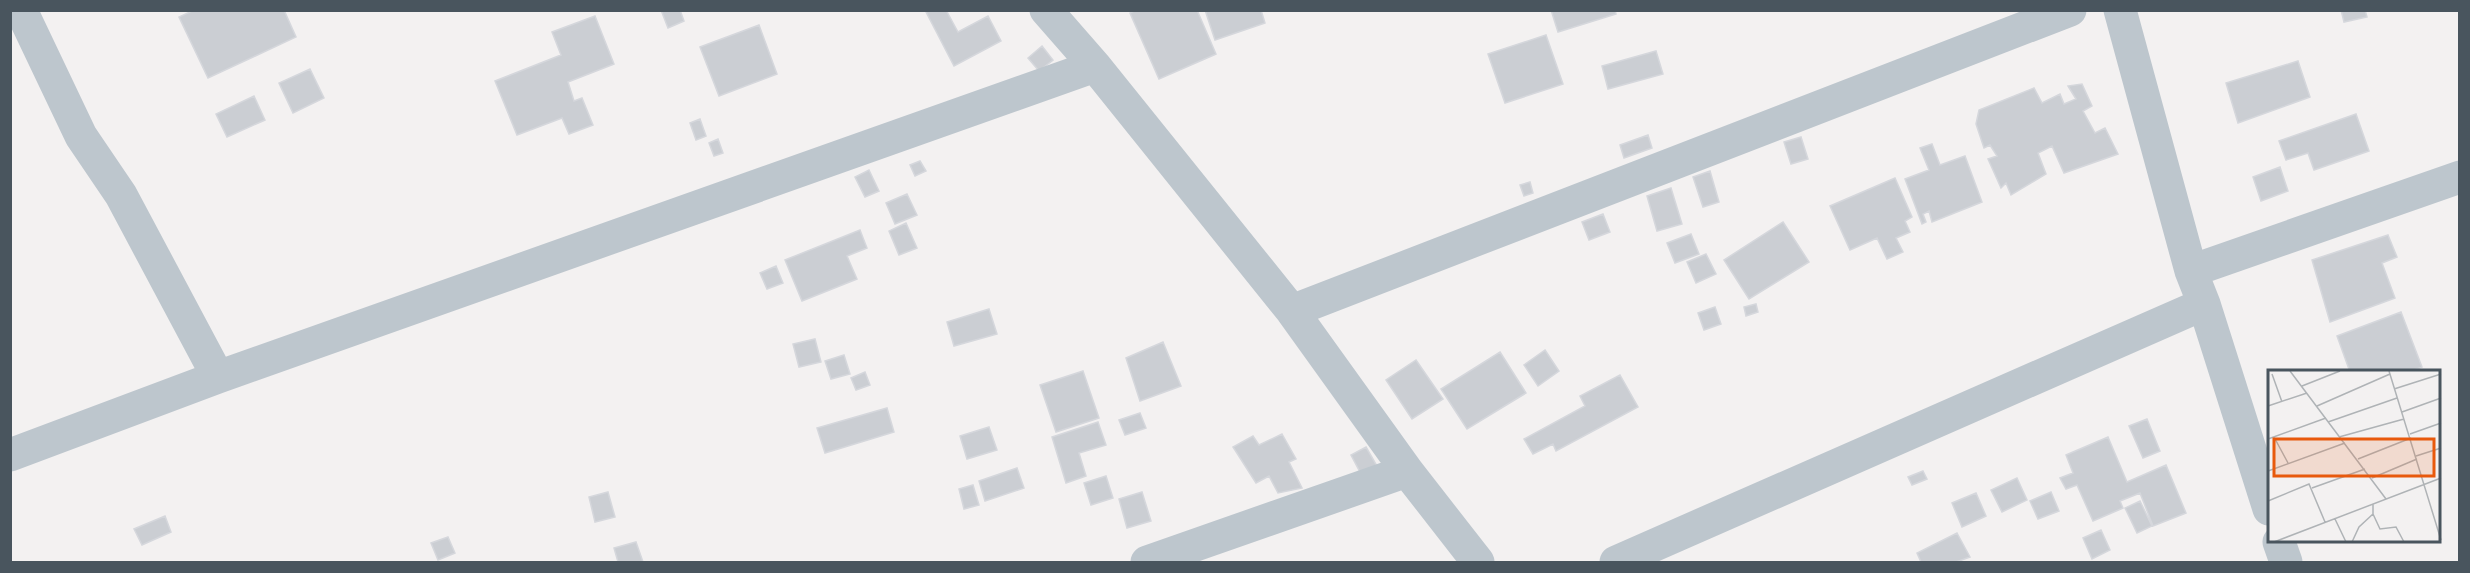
<svg xmlns="http://www.w3.org/2000/svg" width="2470" height="573" font-family="Signika,sans-serif">
<style>
.building{fill:#cbced3;stroke:#d5d7dc;stroke-width:1.5}
.lines{fill:none;stroke-linecap:round;stroke-linejoin:round}
.minor{stroke:#bdc6cd;stroke-width:33}
.inset-road{fill:none;stroke:#afb3b6;stroke-width:1.5}
.view{fill:#e8590c;fill-opacity:0.15;stroke:#e8590c;stroke-width:3}
.inset-edge{fill:none;stroke:#49555e;stroke-width:3}
</style>
<rect width="100%" height="100%" fill="#f3f1f1"/>
<path class="building" d="M194,10H284L296,37L208,78L179,17Z
M661,10H680L684,21L668,28Z
M925,10H946L958,32L988,16L1001,41L954,66Z
M1136,10H1197L1216,54L1159,79L1130,13Z
M1205,10H1261L1265,23L1215,40Z
M1551,10H1615L1616,14L1558,32Z
M2341,10H2365L2367,17L2344,22Z
M595,16L614,64L568,82L574,101L582,98L593,125L569,134L562,118L517,135L495,81L561,55L552,32Z
M759,25L777,74L719,96L700,47Z
M1546,35L1563,84L1505,103L1488,54Z
M1042,46L1053,60L1039,71L1028,58Z
M1656,51L1663,74L1608,89L1602,66Z
M2298,61L2310,97L2238,123L2226,83Z
M310,69L324,98L293,113L279,83Z
M2082,84L2092,106L2083,111L2095,133L2105,128L2118,154L2064,173L2052,146L2038,153L2046,174L2011,195L2006,183L2001,188L1988,159L1997,156L1990,145L1984,148L1976,124L1979,110L2034,88L2042,103L2060,94L2064,104L2076,99L2068,86Z
M254,96L265,120L227,137L216,114Z
M2356,114L2369,151L2314,170L2308,153L2286,160L2279,141Z
M700,119L706,136L696,140L690,123Z
M1648,135L1652,148L1624,158L1620,145Z
M1801,137L1808,159L1791,164L1784,142Z
M718,139L723,153L714,156L709,143Z
M1932,144L1940,165L1965,156L1982,202L1932,222L1929,211L1923,214L1926,222L1922,224L1905,179L1929,170L1920,148Z
M920,161L926,171L915,176L910,165Z
M2280,167L2288,191L2261,201L2253,177Z
M869,170L879,191L865,197L855,177Z
M1710,171L1719,202L1703,207L1693,177Z
M1895,178L1912,217L1905,221L1910,232L1896,238L1903,252L1887,259L1877,238L1850,250L1830,206Z
M1530,182L1533,193L1524,196L1520,185Z
M1671,188L1682,224L1657,231L1647,196Z
M907,194L917,215L895,224L886,203Z
M1603,214L1610,232L1589,240L1582,222Z
M1783,222L1809,262L1749,299L1724,260Z
M906,223L917,248L899,255L889,231Z
M860,230L867,248L847,256L857,279L802,301L785,260Z
M1691,234L1699,254L1675,263L1667,243Z
M2388,235L2397,257L2382,263L2395,298L2330,322L2312,260Z
M1706,254L1716,274L1696,283L1687,262Z
M776,266L783,283L767,289L760,273Z
M1756,304L1758,312L1746,316L1744,307Z
M1715,307L1721,324L1704,330L1698,313Z
M989,309L997,334L954,346L947,322Z
M2401,312L2422,367L2409,372H2350L2337,336Z
M815,339L821,362L799,367L793,344Z
M1163,342L1181,386L1140,401L1126,358Z
M1545,350L1559,371L1538,386L1524,365Z
M1500,352L1526,393L1467,429L1441,389Z
M844,355L850,374L831,379L825,361Z
M1416,360L1443,399L1412,419L1386,380Z
M1083,371L1099,418L1056,432L1040,385Z
M865,372L870,385L856,390L851,378Z
M1620,375L1638,407L1556,451L1553,444L1533,454L1524,439L1585,406L1580,396Z
M887,408L894,432L825,453L817,428Z
M1140,413L1146,428L1125,435L1119,420Z
M2147,419L2160,451L2143,458L2129,426Z
M1098,422L1106,445L1079,453L1086,476L1066,483L1052,437Z
M989,427L997,450L967,459L960,436Z
M1282,434L1296,459L1289,462L1302,488L1278,493L1269,476L1256,483L1233,447L1253,436L1259,445Z
M2108,437L2127,482L2166,465L2186,513L2153,526L2140,493L2120,501L2123,508L2093,521L2077,485L2066,489L2060,478L2073,473L2066,455Z
M1366,447L1377,466L1360,472L1351,455Z
M1017,468L1024,488L985,501L979,481Z
M1923,471L1927,479L1912,485L1908,477Z
M1106,476L1113,498L1091,505L1084,483Z
M2017,478L2027,500L2002,512L1991,490Z
M973,485L979,505L964,509L959,489Z
M608,492L615,517L595,522L589,497Z
M1142,492L1151,521L1127,528L1119,499Z
M2051,492L2059,511L2038,519L2030,501Z
M1976,493L1986,516L1962,527L1952,503Z
M2140,501L2152,526L2137,533L2125,508Z
M165,516L171,532L142,545L134,529Z
M2101,530L2110,550L2092,559L2083,538Z
M1957,533L1970,557L1956,562H1921L1917,553Z
M448,537L455,553L438,560L431,543Z
M636,542L643,562H618L614,548Z"/>
<g class="lines">
<path class="minor" d="M21,10L81,136L121,195L218,377
M1046,10L1095,66L1292,311L1407,471L1478,562
M2120,10L2191,271L2204,304L2269,509
M2191,271L2460,177
M1292,311L2070,10
M10,455L218,377L1095,66
M2279,542L2286,562
M1147,562L1407,471
M1616,562L2204,304"/>
</g>
<g transform="translate(2268 370)">
<rect width="172" height="172" fill="#f3f1f1"/>
<path class="inset-road" d="M22,1L118,129M121,1L173,170M4,4L14,32M34,16L72,1M126,19L173,4M0,36L39,23M49,36L122,4M134,42L173,28M60,52L129,28M142,64L173,53M6,67L20,93M71,67L136,49M0,69L58,48M148,86L173,78M90,89L143,68M0,101L77,73M104,108L149,89M44,118L97,99M0,131L41,114L57,152M105,144L112,159L128,157L136,172M67,149L78,172M6,172L173,108M84,172L91,157L105,144V134"/>
<path class="view" d="M6,69H166V106H6Z"/>
<rect width="172" height="172" class="inset-edge"/>
</g>
<rect width="2470" height="573" fill="none" stroke="#49555e" stroke-width="24"/>
</svg>
